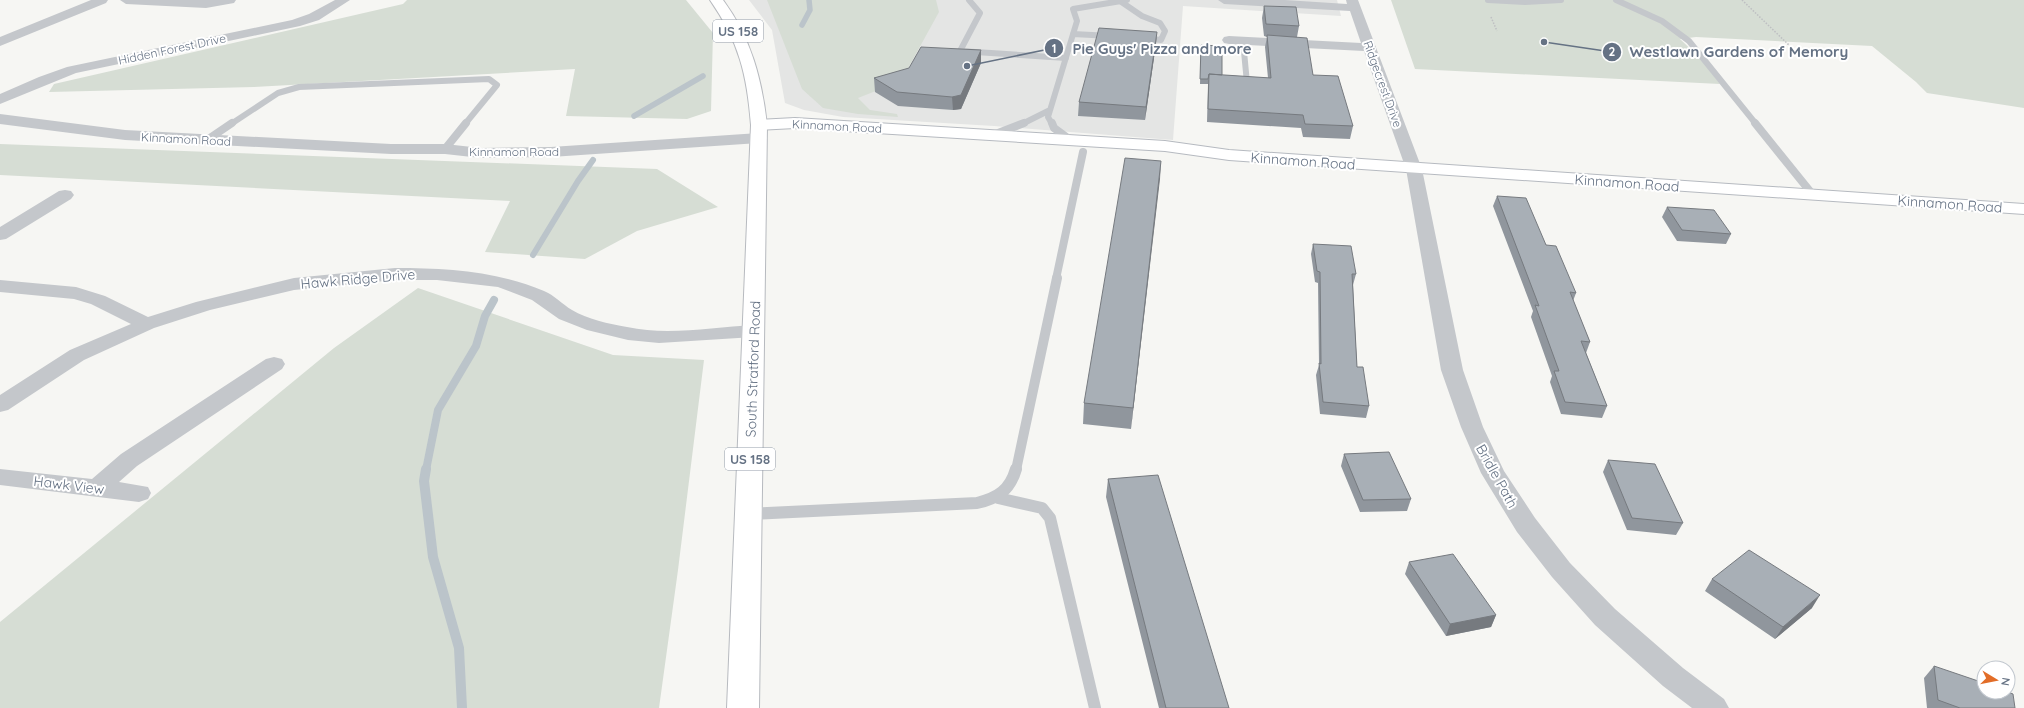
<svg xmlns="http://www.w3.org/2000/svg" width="2024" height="708" font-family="Quicksand,sans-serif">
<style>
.built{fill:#e4e5e4}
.green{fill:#d6ddd4}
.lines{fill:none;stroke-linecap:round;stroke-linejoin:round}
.stream-far3{stroke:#bbc4ca;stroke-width:5.5}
.stream-far2{stroke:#bbc4ca;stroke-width:6}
.stream-far1{stroke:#bbc4ca;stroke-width:8}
.stream{stroke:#bbc4ca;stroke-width:10}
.secondary-casing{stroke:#b6bac0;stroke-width:2}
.primary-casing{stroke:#b7babf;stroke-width:2}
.path{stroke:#bebfc2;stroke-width:1.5;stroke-dasharray:1.5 1.5;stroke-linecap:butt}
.service-far3{stroke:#c4c7cb;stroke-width:6}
.service-far2{stroke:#c4c7cb;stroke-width:8}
.service-far1{stroke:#c4c7cb;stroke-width:10}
.service{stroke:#c4c7cb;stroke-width:12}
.minor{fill:#c4c7cb;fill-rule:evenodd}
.secondary{fill:#fff;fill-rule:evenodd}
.primary{fill:#fff;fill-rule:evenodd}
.wall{fill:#90969d}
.shaded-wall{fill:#767a7f}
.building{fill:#a8afb6;stroke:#767a7f}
.labels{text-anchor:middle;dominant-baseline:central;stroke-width:4;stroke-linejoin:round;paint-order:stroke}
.far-street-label{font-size:12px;fill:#657284;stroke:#fff}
.shield{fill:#fff;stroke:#939ca9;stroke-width:1}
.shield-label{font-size:13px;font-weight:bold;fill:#657284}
.street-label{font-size:14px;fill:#657284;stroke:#fff}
.leader{fill:none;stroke:#657284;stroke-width:1.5}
.callout-dot{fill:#657284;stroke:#fff;stroke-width:1.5}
.mark-label{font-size:12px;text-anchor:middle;font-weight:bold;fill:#fff}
.callout-label{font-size:15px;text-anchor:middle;font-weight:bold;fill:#657284;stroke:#fff;stroke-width:4;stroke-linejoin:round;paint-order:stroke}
</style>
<rect width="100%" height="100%" fill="#f6f6f3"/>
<path class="built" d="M749,0H1337L1341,16L1183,6L1173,140L994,126L843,117L804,110L785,103L772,30Z"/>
<path class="green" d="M407,0H686L713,33L711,111L687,119L566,116L575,69L254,87L49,92L54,84L403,4Z
M767,0H936L939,12L901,81L858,98L870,110L897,114L898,117L858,114L823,108L802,89Z
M1391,0H2024V108L1927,93L1916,82L1872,46L1696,37L1680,39L1702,60L1720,84L1415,69Z
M0,144L657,169L718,207L637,231L585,259L485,252L510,201L0,175Z
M418,288L613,355L704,360L678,570L659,708H0V622L334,348Z"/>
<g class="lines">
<path class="stream-far3" d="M802,25L810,10L809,0
M634,116L703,76"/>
<path class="stream-far2" d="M533,255L578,181L593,160"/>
<path class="stream-far1" d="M426,470L438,410L476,346L485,316L494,300"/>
<path class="stream" d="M426,469L424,481L433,557L459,648L462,708"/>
<g class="secondary-casing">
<path id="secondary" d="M795,118L1165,141L1229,150L2024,204V214L1229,160L1165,151L795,128L759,130L753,128L751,125L753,122L759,120Z"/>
</g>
<g class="primary-casing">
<path id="primary" d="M710,0H723C751,38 762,79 767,125L759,708H727L751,125C747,74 739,42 710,0Z"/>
</g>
<path class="path" d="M1742,0L1791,47
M1491,17L1497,31"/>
<path class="service-far3" d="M969,0L980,13L960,51L1066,58
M1488,0L1525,2L1561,0
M1616,0L1662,21L1689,41L1756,124
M1120,1L1142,16L1160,23L1165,31L1161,40L1143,38
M1073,34L1111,36
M1243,41L1247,83
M231,124L278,93L299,87L489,79L497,85L465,124
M1022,124L1048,111
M1052,124L1048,117L1077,21L1073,9L1127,0"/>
<path class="service-far2" d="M1052,123L1054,128L1069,139
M1755,123L1813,195
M993,135L1024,123
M207,140L232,123
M445,149L466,123
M1056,279L1083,152"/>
<path class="service-far1" d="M1016,470L1057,278"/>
<path class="service" d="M998,498L1042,508L1050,518L1095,708
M749,514L977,503C998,498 1010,490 1016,469"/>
<path class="minor" d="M91,0H108L106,3L0,46V37Z
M120,0H236L234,3L206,8L126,4Z
M335,0H350L319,20L300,26L76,73L0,104V94L39,77L67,67L292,20L309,14Z
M1218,0H1285L1347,4L1346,0H1358L1422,169L1463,370L1483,427L1504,471L1535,518L1570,563L1615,609L1683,668L1724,699L1729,708H1692L1663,686L1595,625L1552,577L1517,532L1481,473L1461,427L1441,370L1406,169L1364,51L1229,44L1224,43L1222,40L1224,37L1229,36L1361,43L1350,11L1224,4Z
M0,114L125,130L391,144H445L481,148L551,147L759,133L765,135L767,138L765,141L759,143L551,157L481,158L445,154H391L125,140L0,124Z
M65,190L71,191L74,195L71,199L6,239L0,240V227L59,191Z
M395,268C446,268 497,271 544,291C554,295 562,304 572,310C587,319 609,324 627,327C668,336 713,327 754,325L761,327L764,331L761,335L754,337L659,343L628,340L587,330L559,319L532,300L498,287L437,280H395L294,290L210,310L154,328L84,360L8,410L0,412V395L70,350L131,324L91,304L74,299L0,292V280L76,287L105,296L148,317L196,302L294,278Z
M274,357L282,359L285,364L282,369L137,466L119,482L148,487L151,493L148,499L139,502L0,485V469L92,479L121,454L266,359Z"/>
<use href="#secondary" class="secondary"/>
<use href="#primary" class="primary"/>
</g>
<path class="wall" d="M1264,6L1299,26L1297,37L1313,75L1353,126L1350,139L1303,137L1301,128L1207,122L1208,84H1200L1201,45L1222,75L1268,78L1265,47L1267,37L1264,36L1262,18Z
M1156,44L1145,120L1078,116L1079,102Z
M981,50V63L961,109L953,110L898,106L875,92L874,78Z
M1161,161L1131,429L1083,424L1084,403Z
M1497,196L1546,245L1576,293L1573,301L1590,342L1586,353L1607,406L1602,418L1561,414L1550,382L1552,376L1531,317L1533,311L1493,206Z
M1667,207L1731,234L1726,244L1677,241L1662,217Z
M1313,244L1356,274L1353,285L1357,367L1369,406L1366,418L1320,414L1316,375L1319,365L1318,283L1315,282L1311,254Z
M1344,454L1411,499L1407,511L1360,512L1341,466Z
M1608,460L1683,523L1676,535L1627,530L1603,472Z
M1108,479L1229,708H1159L1106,497Z
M1409,562L1496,615L1491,627L1446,636L1405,574Z
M1712,579L1812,608L1775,639L1705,591Z
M1934,666L2015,708H1927L1924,678Z"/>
<path class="shaded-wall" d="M1157,32L1156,44L1145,120L1146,107Z
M981,50V63L961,109L953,110L952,97Z
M1161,161L1160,179L1131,429L1133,408Z
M1820,595L1812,608L1775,639L1783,627Z
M1496,615L1491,627L1446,636L1450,624Z"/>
<path class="building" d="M1264,6L1296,7L1299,26L1266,24Z
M1099,28L1157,32L1146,107L1079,102Z
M1267,35L1307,38L1313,75L1338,76L1353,126L1305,124L1303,115L1208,109L1209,74L1271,78Z
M1201,45L1222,46V75L1209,74L1208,79H1200Z
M921,47L981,50L961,95L952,97L897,92L874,78L909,68Z
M1125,158L1161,161L1133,408L1084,403Z
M1497,196L1526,198L1546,245L1556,246L1576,293L1570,292L1590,342L1581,341L1607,406L1565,402L1554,371H1559L1535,305L1539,306Z
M1667,207L1714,210L1731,234L1682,230Z
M1313,244L1351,246L1356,274H1352L1357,367H1363L1369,406L1323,402L1319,363L1321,364L1320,272L1317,271Z
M1389,452L1411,499L1363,500L1344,454Z
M1608,460L1655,464L1683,523L1632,518Z
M1158,475L1229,708H1166L1108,479Z
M1749,550L1820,595L1783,627L1712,579Z
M1453,554L1496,615L1450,624L1409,562Z
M1934,666L1984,683V692H2008L2013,694L2015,708H1960L1938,700Z"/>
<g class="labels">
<g class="far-street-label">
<text transform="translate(172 49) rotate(-12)">Hidden Forest Drive</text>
<text transform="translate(1383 84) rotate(70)">Ridgecrest Drive</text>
<text transform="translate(837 126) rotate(3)">Kinnamon Road</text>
<text transform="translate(186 139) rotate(3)">Kinnamon Road</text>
<text x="514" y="151">Kinnamon Road</text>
</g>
<g class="shield">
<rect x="713" y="20" width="50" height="22" rx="3"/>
<rect x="725" y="448" width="50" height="22" rx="3"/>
</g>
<g class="shield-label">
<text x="738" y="31">US 158</text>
<text x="750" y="459">US 158</text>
</g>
<g class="street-label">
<text transform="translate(1303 161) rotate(4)">Kinnamon Road</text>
<text transform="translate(1627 183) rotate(4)">Kinnamon Road</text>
<text transform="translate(1950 204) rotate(4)">Kinnamon Road</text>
<text transform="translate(358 279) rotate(-5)">Hawk Ridge Drive</text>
<text transform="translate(753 369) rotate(-88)">South Stratford Road</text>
<text transform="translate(1497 476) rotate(61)">Bridle Path</text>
<text transform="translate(69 485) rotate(7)">Hawk View</text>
</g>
</g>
<path class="leader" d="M967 66L1054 48M1544 42L1612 52"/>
<g class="callout-dot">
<circle cx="967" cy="66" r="4"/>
<circle cx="1544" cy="42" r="4"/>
<circle cx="1054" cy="48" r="10"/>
<circle cx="1612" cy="52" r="10"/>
</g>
<g class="mark-label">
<text x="1054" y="53">1</text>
<text x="1612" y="56">2</text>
</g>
<g class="callout-label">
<text x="1162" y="54">Pie Guys' Pizza and more</text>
<text x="1739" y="57">Westlawn Gardens of Memory</text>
</g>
<g transform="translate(1996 680) rotate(100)"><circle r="19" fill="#ffffff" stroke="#c1c7ce"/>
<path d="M0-3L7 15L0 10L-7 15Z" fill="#e26d28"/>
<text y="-6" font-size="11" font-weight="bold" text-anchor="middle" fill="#657284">N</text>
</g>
</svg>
